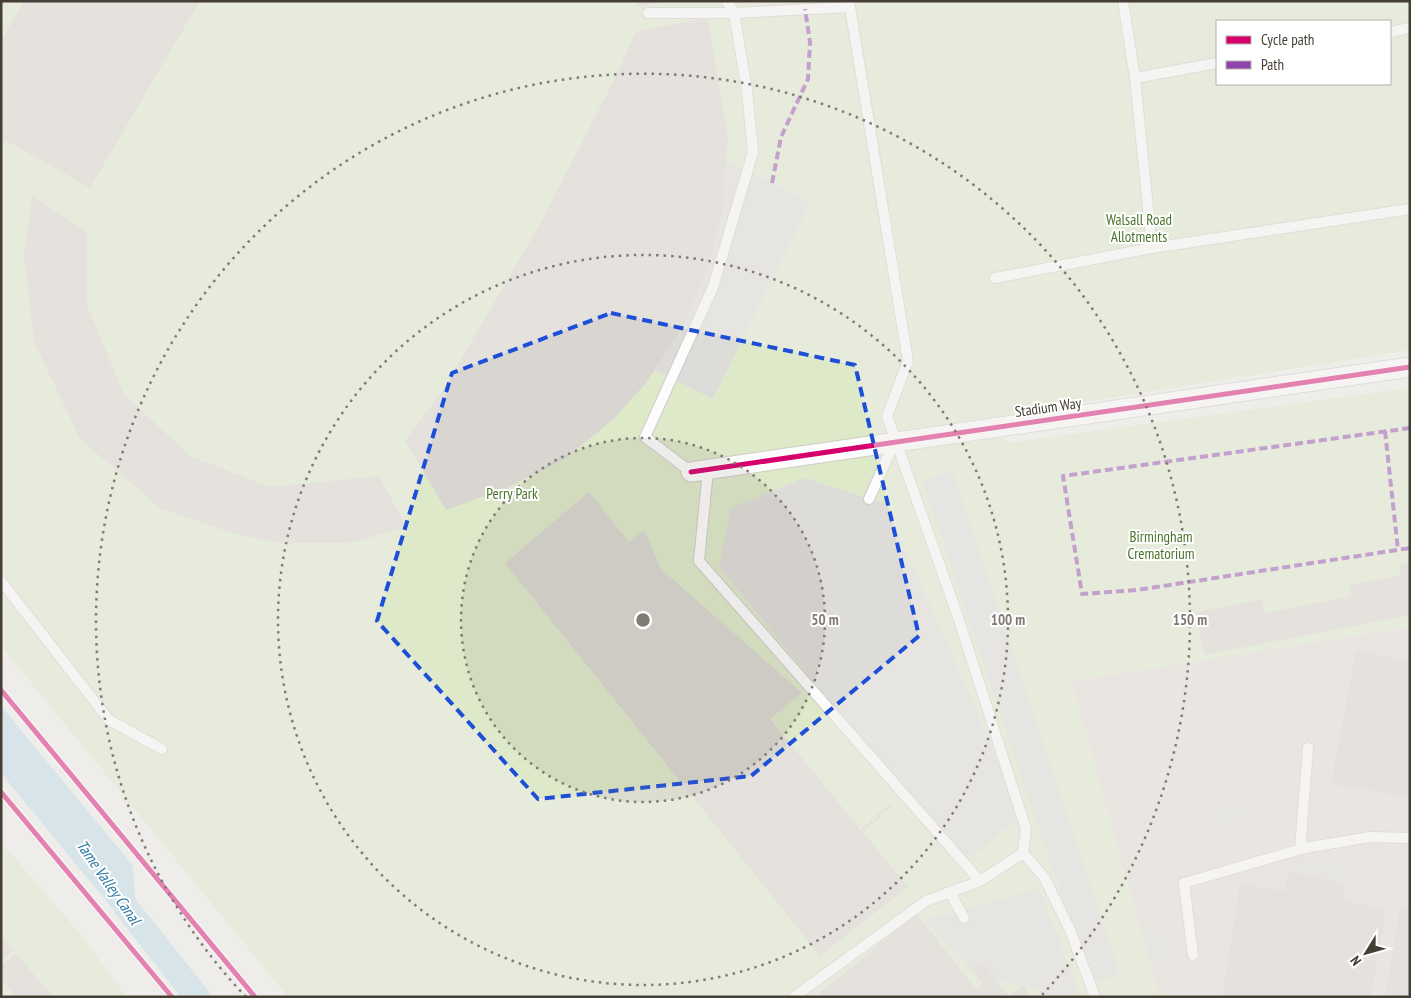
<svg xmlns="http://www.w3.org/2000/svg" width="1411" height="998" font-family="'PT Sans Narrow',sans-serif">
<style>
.industrial{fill:#e2deda}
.green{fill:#dee9ca;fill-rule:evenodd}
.parking{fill:#dedcd9}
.water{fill:#badbec}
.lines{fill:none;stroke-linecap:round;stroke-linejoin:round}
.canal{stroke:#badbec;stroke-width:25}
.building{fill:#d9d6d1}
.service-casing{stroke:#cdcbc7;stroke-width:12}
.minor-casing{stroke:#cdcbc7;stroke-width:21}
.path{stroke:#d0cdca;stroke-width:3;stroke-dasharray:2.5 2.5;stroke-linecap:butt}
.service{stroke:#fdfcfc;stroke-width:10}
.minor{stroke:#fdfcfc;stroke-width:19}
.quiet{stroke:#8e44ad;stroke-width:4;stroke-dasharray:8 4;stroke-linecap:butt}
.cycleway-casing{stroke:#fff;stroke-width:8}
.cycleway{stroke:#d6006c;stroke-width:5}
.marked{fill:none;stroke:#1d4ed8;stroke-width:4;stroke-dasharray:10 6;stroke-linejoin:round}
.ring{fill:none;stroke:#807b74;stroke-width:2.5;stroke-dasharray:2.5 5}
.labels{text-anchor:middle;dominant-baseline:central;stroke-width:4;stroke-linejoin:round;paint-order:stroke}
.park-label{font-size:15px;fill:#4a742b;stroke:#fff}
.street-label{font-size:15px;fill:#453e35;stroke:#fff}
.water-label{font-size:16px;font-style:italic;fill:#317aa4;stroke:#fff}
.centre{fill:#807b74;stroke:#fff;stroke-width:2.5}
.ring-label{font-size:15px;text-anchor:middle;font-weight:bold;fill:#807b74;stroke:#fff;stroke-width:4;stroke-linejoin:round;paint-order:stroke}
</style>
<rect width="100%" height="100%" fill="#efede9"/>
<path class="industrial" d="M1410,627V997H1159L1071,681Z"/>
<path class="green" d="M1,1H1410V350L998,416L1007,443L1410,388V627L1071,681L1159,997H288L1,646ZM1217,21H1390V84H1217Z
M1,842L78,931L127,997H1Z"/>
<path class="parking" d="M724,159L811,202L713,399L626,356Z
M952,469L1120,974L1091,985L923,482Z
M804,478L886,504L1022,815L973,856L955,854L719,567L731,508Z
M1256,801L1259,820L1212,829L1208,811Z
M1291,855L1350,867L1346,884L1288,872Z
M1039,888L1081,997H1045L1039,991L1029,987L996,981L981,961L970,969L925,920Z
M1162,921L1174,961L1152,960L1143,926Z"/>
<path class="water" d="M1,706L133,866L136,911L146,933L127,918L115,912L1,773Z"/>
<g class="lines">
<path class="canal" d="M126,907L197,997"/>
</g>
<path class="building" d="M24,1H200L90,188L1,138V41Z
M636,1H659L660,2L638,7Z
M708,18L728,137L722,212L705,278L679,333L646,383L614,419L564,459L507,488L446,510L405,441L443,390L540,224L619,70L636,31Z
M32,196L87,232V305L124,394L190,456L270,487L379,476L407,527L350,543H277L229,532L160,508L80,439L34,342L24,255Z
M589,492L629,542L644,530L661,569L802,693L770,719L908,887L820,956L505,563Z
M1410,562V615L1204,655L1196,612L1262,599L1265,613L1351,596L1349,585L1401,575L1399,564Z
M1356,650L1410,661V797L1331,784Z
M1288,872L1346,884L1343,900L1386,910L1371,997H1222L1240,884L1284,891Z
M1400,907L1410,908V997H1385Z
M917,914L976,989L983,984L970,969L981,961L1009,996L1023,985L1032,997H814Z
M1,936L13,950L1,960Z
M16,953L43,985L53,997H16L1,979V966Z"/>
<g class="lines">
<g class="service-casing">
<path id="service" d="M1123,1L1135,78L1152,248L1410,209
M648,13H734L850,7
M1390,32L1410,28
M1135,78L1217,63
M995,278L1152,248
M708,470L699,561L980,881L1023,853L1026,829L958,617L887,416L908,361L849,1
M691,472L645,437L713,287L753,152L747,90L734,13L727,1
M869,499L895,441
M1,581L109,720L162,749
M1300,849L1308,748
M1023,853L1044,877L1070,930L1095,997
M950,892L964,918
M1193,955L1184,883L1305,848L1370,837L1410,838
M794,997L926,901L980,881"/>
</g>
<g class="minor-casing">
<path id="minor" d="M691,472L1410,367"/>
</g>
<path class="path" d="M848,843L891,805"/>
<use href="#service" class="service"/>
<use href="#minor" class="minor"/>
<path class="quiet" d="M772,183L781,137L808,79L810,42L805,9
M1410,428L1063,476L1082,594L1137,590L1410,548
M1385,431L1398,550"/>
<g class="cycleway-casing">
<path id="cycleway" d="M691,472L1410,367
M1,690L255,997
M1,792L172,997"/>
</g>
<use href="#cycleway" class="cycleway"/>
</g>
<path d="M0 0H1411V998H0ZM611,313L855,365L919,636L751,776L538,799L377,621L452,373Z" fill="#efede9" fill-opacity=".55" fill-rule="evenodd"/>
<path class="marked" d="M611,313L855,365L919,636L751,776L538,799L377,621L452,373Z"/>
<circle cx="643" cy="620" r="182" fill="#807b74" fill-opacity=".12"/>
<g class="ring">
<circle cx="643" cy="620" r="182"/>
<circle cx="643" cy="620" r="365"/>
<path d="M246 997A547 547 0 1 1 1040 997"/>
</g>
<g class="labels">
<g class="park-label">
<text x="1139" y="219">Walsall Road<tspan x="1139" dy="17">Allotments</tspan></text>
<text x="512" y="493">Perry Park</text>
<text x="1161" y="536">Birmingham<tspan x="1161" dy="17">Crematorium</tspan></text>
</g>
<g class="street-label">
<text transform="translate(1048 407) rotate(-8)">Stadium Way</text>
</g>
<g class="water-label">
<text transform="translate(109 882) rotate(55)">Tame Valley Canal</text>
</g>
</g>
<circle cx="643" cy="620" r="8" class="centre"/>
<g class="ring-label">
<text x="825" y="625">50 m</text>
<text x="1008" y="625">100 m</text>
<text x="1190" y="625">150 m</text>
</g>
<rect width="1411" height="998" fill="none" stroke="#453e35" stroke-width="5"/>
<rect x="1216" y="20" width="175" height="65" fill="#ffffff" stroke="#b5b2ae"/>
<rect x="1226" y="36" width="25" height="8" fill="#d6006c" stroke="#b5b2ae"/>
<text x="1261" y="45" font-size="15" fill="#453e35">Cycle path</text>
<rect x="1226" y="61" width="25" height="8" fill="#8e44ad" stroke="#b5b2ae"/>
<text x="1261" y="70" font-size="15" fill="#453e35">Path</text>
<g transform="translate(1366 953) rotate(233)" stroke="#ffffff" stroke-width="4" paint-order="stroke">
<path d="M0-4L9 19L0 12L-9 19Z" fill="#453e35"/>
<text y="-8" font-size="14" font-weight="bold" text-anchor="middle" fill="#453e35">N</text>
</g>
</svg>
